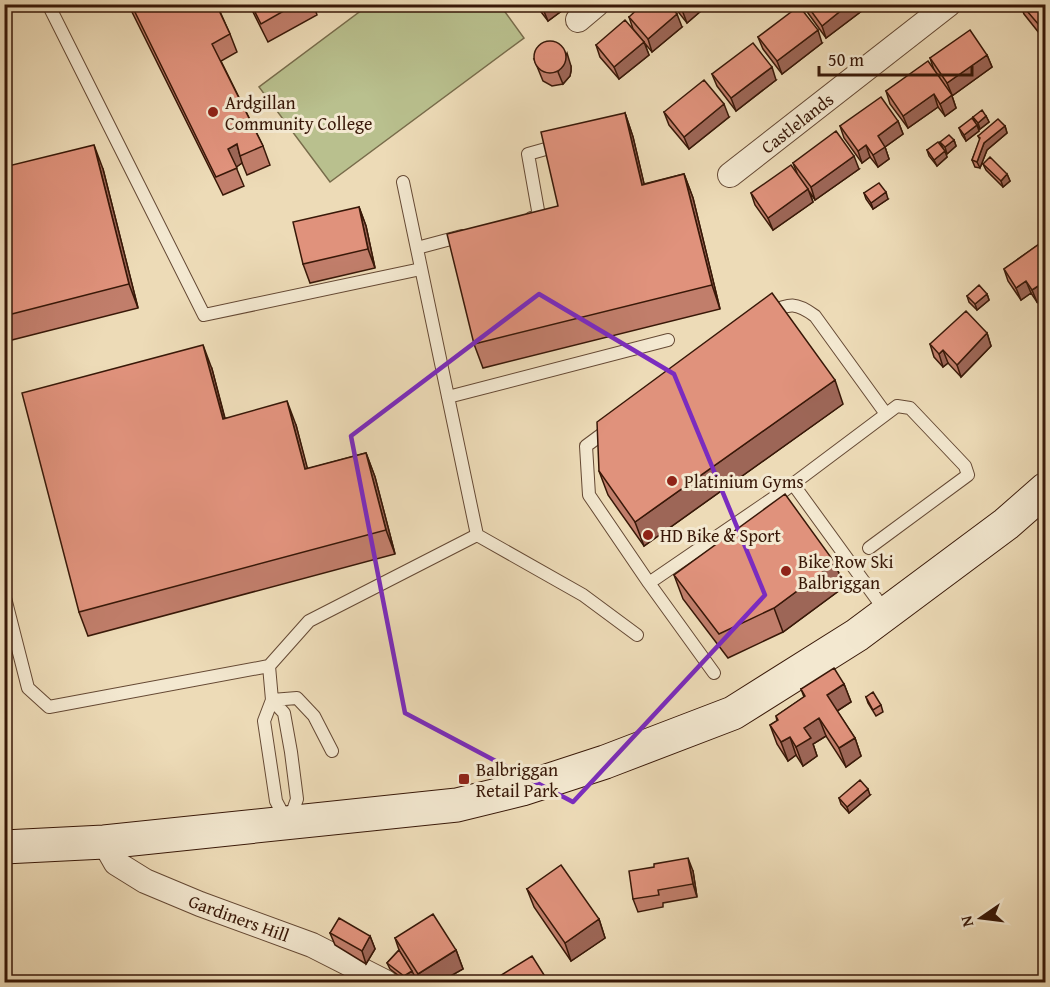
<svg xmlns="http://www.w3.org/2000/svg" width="1050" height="987" font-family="'Gentium Book Plus',serif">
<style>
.pitch{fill:#b9c08e;stroke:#786c4b;stroke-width:1.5}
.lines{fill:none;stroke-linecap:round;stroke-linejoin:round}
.lane-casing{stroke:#654934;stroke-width:14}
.street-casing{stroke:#654934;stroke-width:26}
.secondary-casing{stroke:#381808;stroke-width:35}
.lane{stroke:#f3e8d0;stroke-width:12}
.street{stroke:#f3e8d0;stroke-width:24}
.secondary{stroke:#f3e8d0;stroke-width:33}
.wall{fill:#c17e6b;stroke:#381808;stroke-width:1.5}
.shaded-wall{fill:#9d6657;stroke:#381808;stroke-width:1.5}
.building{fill:#e0927c;stroke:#381808;stroke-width:1.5}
.marked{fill:none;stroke:#7b2cbf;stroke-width:4.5;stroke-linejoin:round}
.poi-dot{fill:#8f2418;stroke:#f3e8d0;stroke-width:2}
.labels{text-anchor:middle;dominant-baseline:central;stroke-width:6;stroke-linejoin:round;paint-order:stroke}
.poi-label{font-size:18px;fill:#381808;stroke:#f3e8d0;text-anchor:start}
.street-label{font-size:18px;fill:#381808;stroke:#f3e8d0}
</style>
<rect width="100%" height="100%" fill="#eddbb7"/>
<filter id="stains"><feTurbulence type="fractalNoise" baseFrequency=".00333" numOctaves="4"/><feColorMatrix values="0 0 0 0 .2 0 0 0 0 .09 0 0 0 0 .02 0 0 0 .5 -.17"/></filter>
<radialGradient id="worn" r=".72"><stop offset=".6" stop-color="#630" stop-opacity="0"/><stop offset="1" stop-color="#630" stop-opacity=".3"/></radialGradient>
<path class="pitch" d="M370,4L500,5L524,38L330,182L259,87Z"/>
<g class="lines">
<g class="lane-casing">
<path id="lane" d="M48,4L204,315L421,269
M531,218L539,216L528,154L560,145
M417,248L462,236
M768,313C790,303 796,302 815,316L886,414
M448,397L668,340
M609,429L586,446L589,495L649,583L714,673
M793,484L886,612
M477,535L583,595L637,635
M649,583L785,490L897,406L910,408L965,466L968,475L869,548
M4,594L28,688L49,707L269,666
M272,700L284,713L291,752L297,799L290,819
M272,700L297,698L314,716L332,751
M286,820L276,801L264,721L272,700L269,666L309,621L477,535L403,182"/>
</g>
<g class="street-casing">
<path id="street" d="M578,20L597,4
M730,175L949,4
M104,842L116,863L145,881L200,904L312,945L385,982"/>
</g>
<g class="secondary-casing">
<path id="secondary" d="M4,847L104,842L457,805L522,789L605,762L733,713L857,635L1006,524L1046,489"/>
</g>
<use href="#lane" class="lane"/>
<use href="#street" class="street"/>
<use href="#secondary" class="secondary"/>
</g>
<path class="wall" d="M128,4H225L218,7L230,34L237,52L221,61L263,146L270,165L247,175L242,163L236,167L244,186L223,195Z
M249,4H316L314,6L317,15L268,42Z
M535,4H571L548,21Z
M672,4H709L687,23Z
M804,4H866L867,7L826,38L808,13Z
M1020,4H1046V36L1043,38L1024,14Z
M629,17L682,27L652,52L633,29Z
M758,37L822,43L782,74L763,49Z
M644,42L649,55L619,79L600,57L596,45Z
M987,55L992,67L952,96L956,108L945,116L938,107L908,128L890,104L886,91L934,70L930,58Z
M534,59L571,66V71L570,76L563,84L552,86L543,81Z
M712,74L776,80L736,111L717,86Z
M664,112L729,117L689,149L669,125Z
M625,113L633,137L644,184L684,174L693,198L720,309L483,368L474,344L558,206Z
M986,116L989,122L980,129L977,126L979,131L966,141L962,135L959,128L975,122L973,117Z
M898,121L903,134L885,147L889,159L878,167L870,157L862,163L844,138L840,126Z
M1005,126L1007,133L987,150L980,168L975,167L972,160L980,140L978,136Z
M954,140L956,146L947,154L945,152L947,157L937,166L929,156L927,150L943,148L940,142Z
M793,163L859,169L815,200L809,191L813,202L773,230L755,205L751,193L797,173Z
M983,164L1007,174L1010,181L1003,187L986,170Z
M4,167L103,169L138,308L4,342Z
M864,193L888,199L873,209L866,199Z
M359,207L366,226L375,268L310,283L303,264Z
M1042,242L1037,302L1031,293L1021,300L1008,281L1004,269Z
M987,294L989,300L977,310L969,302L967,296Z
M987,333L991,346L961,377L948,363L943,367L934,357L930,344Z
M212,369L225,418L296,425L307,469L366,453L375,477L395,554L88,636L79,612Z
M843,404L644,546L608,495L599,471Z
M835,563L844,587L783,632L728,658L683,599L674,575Z
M844,684L851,702L837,711L855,738L861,756L846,767L826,736L813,744L817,756L803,766L796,755L788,761L777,744L770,725L777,721L776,716L804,697L801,689Z
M866,697L881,705L883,712L876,716L868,703Z
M870,795L849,813L841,804L839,798Z
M693,871L697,897L663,903V907L638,912L633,899Z
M527,889L599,919L605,938L571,961L534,907Z
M330,933L370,936L375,949L366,964L335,945Z
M395,938L456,950L463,969L440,982H418L414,976L407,982L390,969L387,963L399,950Z
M546,978L548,982H496L495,979Z"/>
<path class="shaded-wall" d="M550,4H571L548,21L543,9Z
M689,4H709L687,23L682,10Z
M849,4H866L867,7L826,38L822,26Z
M677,14L682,27L652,52L648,39Z
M1046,20V36L1043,38L1039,25Z
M818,30L822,43L782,74L777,61Z
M644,42L649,55L619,79L614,67Z
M567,53L571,66V71L570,76L563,84L558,72Z
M987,55L992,67L952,96L956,108L945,116L940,104L952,95L947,83Z
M772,67L776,80L736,111L731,98Z
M934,94L938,107L908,128L903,116Z
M724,104L729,117L689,149L684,137Z
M625,113L633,137L650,209L642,185Z
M986,116L989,122L980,129L978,123Z
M898,121L903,134L885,147L889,159L878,167L873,155L878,136Z
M977,125L979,131L966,141L964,135Z
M1005,126L1007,133L987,150L980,168L977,162L984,143Z
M954,140L956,146L947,154L945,147Z
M237,144L242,163L235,168L228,149Z
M94,145L103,169L138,308L129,284Z
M866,145L870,157L862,163L858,151Z
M945,151L947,157L937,166L934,160Z
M854,156L859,169L815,200L811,187Z
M684,174L693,198L720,309L712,285Z
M1007,174L1010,181L1003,187L1001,181Z
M808,189L813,202L773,230L768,218Z
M886,192L888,199L873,209L871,203Z
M359,207L366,226L375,268L368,249Z
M1026,281L1031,293L1021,300L1016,288Z
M1046,281V296L1037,302L1032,290Z
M987,294L989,300L977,310L975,304Z
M987,333L991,346L961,377L957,365Z
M203,345L212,369L231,443L223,419Z
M943,350L948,363L943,367L939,354Z
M835,380L843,404L644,546L635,522Z
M287,401L296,425L314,493L305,469Z
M366,453L375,477L395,554L386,530Z
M835,563L844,587L783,632L774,608Z
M844,684L851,702L834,713L827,695Z
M819,718L826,736L813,744L817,756L803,766L796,747L804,728Z
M790,737L796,755L788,761L781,742Z
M855,738L861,756L846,767L839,748Z
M868,789L870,795L849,813L847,807Z
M688,858L693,871L697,897L693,884Z
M599,919L605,938L571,961L565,943Z
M370,936L375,949L366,964L362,951Z
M456,950L463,969L440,982H421L418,974Z
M412,971L415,977L407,982L404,976Z"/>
<path class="building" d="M131,4H216L230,34L212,44L263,146L240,156L237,144L228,149L237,168L216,177Z
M251,4H296L261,24Z
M540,4H550L543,9Z
M643,4H669L677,14L648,39L629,17Z
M677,4H689L682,10Z
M806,4H849L822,26Z
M1021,4H1046V20L1039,25Z
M799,6L818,30L777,61L758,37Z
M625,20L644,42L614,67L596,45Z
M970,30L987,55L947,83L930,58Z
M534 57a16 16 0 1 1 32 0a16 16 0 1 1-32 0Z
M753,43L772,67L731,98L712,74Z
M928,61L952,95L940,104L934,94L903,116L886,91Z
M704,80L724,104L684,137L664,112Z
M881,97L898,121L878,136L885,147L873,155L866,145L858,151L840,126Z
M982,110L986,116L978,123L973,117Z
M625,113L642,185L684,174L712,285L474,344L447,234L558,206L541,132Z
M972,118L977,125L964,135L959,128Z
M998,119L1005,126L984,143L977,162L972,160L980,138L978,136Z
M836,131L854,156L811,187L793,163Z
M949,135L954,140L945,147L940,142Z
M938,142L945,151L934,160L927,150Z
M94,145L129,284L4,316V167Z
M990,157L1007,174L1001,181L983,164Z
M791,165L808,189L768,218L751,193Z
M879,183L886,192L871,203L864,193Z
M359,207L368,249L303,264L293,222Z
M1042,242L1046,247V281L1032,290L1026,281L1016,288L1004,269Z
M979,285L987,294L975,304L967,296Z
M772,293L835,380L635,522L599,471L597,422Z
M966,311L987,333L957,365L943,350L939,354L930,344Z
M203,345L223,419L287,401L305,469L366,453L386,530L79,612L22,393Z
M785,494L835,563L774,608L719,634L674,575Z
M834,668L844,684L827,695L855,738L839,748L819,718L804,728L811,738L796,747L790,737L781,742L770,725L778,720L776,716L805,696L801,689Z
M873,692L881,705L873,710L866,697Z
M860,780L868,789L847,807L839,798Z
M688,858L693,884L658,890L659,895L633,899L629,871L654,867V864Z
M561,865L599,919L565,943L527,889Z
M433,914L456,950L418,974L395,938Z
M339,918L370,936L362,951L330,933Z
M399,950L412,971L404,976L387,963Z
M532,956L546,978L538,982H497L495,979Z"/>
<path class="marked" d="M539,294L674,374L765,595L573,802L405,713L351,436Z"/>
<g class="poi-dot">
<circle cx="213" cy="112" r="6"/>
<circle cx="672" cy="481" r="6"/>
<circle cx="648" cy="535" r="6"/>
<circle cx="786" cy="571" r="6"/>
<rect x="458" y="773" width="12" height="12" rx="3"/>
</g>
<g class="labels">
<g class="poi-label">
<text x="225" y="102">Ardgillan<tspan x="225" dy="21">Community College</tspan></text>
<text x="684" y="481">Platinium Gyms</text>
<text x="660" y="535">HD Bike &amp; Sport</text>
<text x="798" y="561">Bike Row Ski<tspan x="798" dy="21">Balbriggan</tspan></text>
<text x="476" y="769">Balbriggan<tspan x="476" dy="21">Retail Park</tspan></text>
</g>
<g class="street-label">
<text transform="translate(797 123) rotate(-38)">Castlelands</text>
<text transform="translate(239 918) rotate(20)">Gardiners Hill</text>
</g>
</g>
<rect width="1050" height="987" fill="none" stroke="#eddbb7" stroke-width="24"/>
<rect x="6" y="6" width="1038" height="975" fill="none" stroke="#381808" stroke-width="3"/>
<rect x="12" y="12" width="1026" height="963" fill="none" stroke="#381808" stroke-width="1.5"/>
<g transform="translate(981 918) rotate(256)" stroke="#f3e8d0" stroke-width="4.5" paint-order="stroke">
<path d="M0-4.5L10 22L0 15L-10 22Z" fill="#381808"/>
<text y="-9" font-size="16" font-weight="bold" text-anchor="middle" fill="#381808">N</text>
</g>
<path d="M819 66v9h153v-9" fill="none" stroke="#381808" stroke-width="3"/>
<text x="828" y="66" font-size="18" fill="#381808" stroke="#f3e8d0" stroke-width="4.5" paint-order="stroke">50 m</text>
<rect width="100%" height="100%" filter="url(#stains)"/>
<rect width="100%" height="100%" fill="url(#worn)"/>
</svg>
